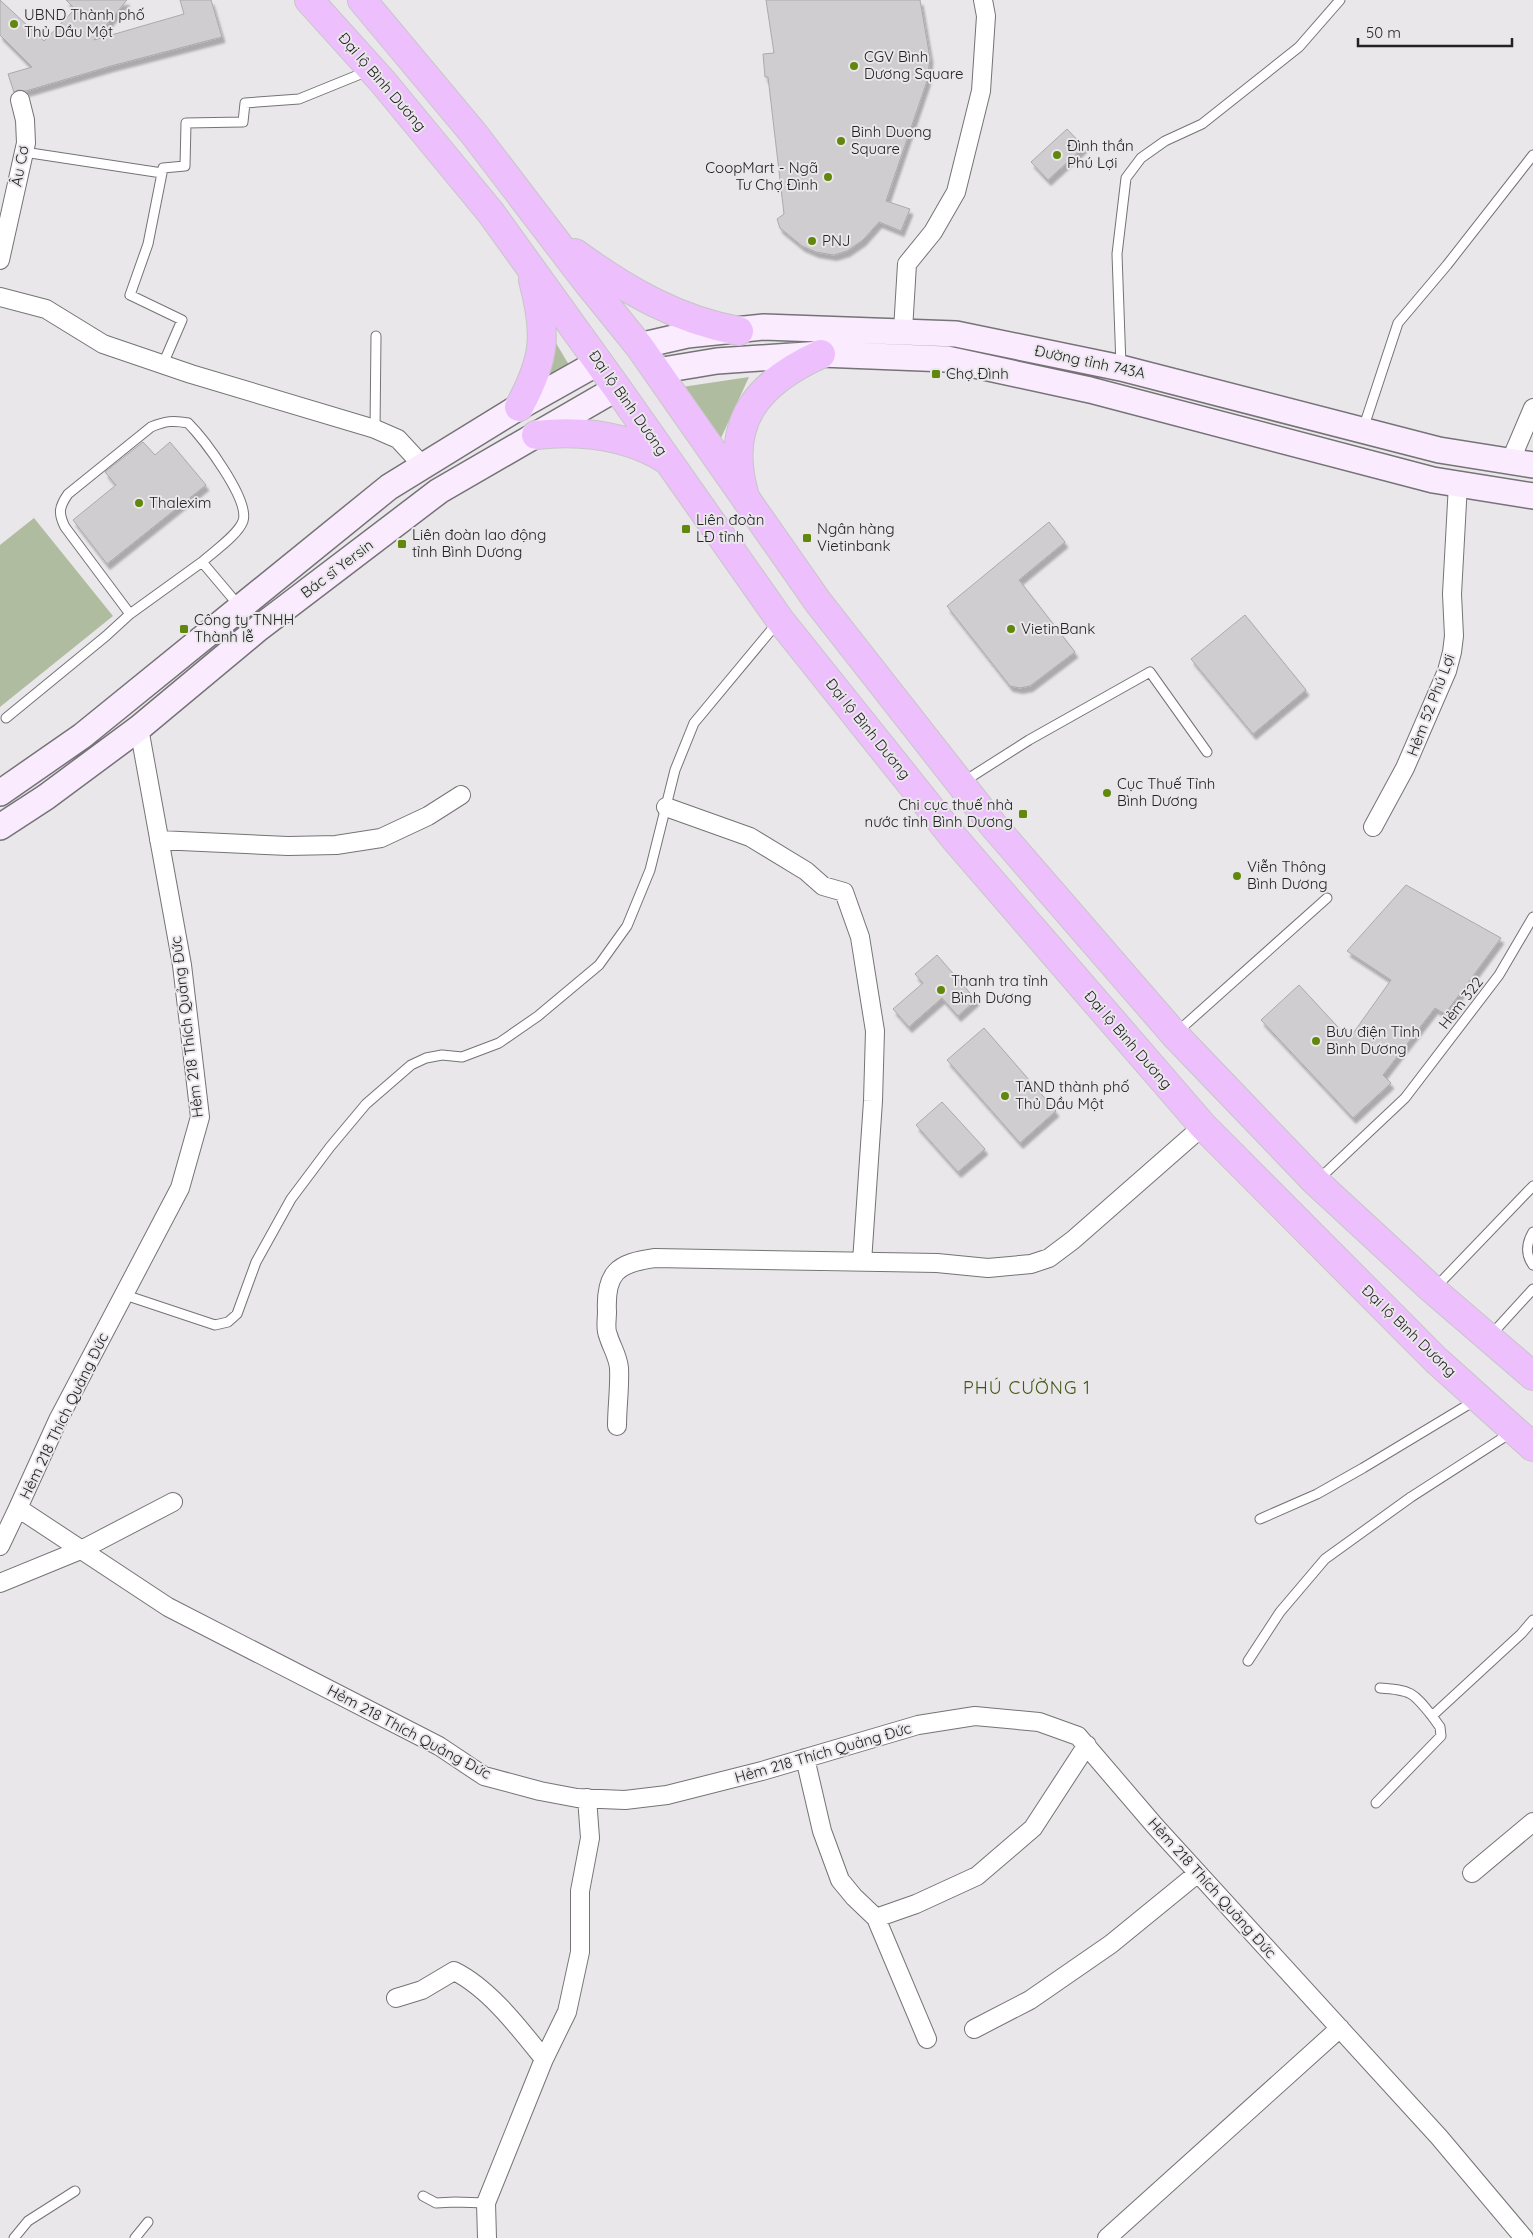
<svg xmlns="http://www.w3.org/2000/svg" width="1533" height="2238" font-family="Quicksand,sans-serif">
  <defs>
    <filter id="shadow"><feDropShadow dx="3" dy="5.5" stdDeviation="1" flood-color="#0004"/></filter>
  </defs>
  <rect width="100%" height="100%" fill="#eae7eb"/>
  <!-- grass -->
  <path fill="#b0bca0" d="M553,338L569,365L547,379Z
    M749,377L721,438L682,387Z
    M34,518L113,616L0,707V545Z"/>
  <!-- building -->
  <path fill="#d0cdd1" stroke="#aca9ad" filter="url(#shadow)" d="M0,0L44,41L75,9L66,0H127L94,40L184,14L180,0H211L222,37L111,66L26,91L18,90L14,92L8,74L32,67L0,35Z
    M766,0H920L930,58L927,81L886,201L910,209L901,231L879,222L863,240L847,251L834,255L816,252L802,246L780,228L777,219L784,214L768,77H765L763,54L774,53Z
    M1067,129L1084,147L1048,180L1031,162Z
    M143,442L155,455L170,442L206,485L107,564L73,520L116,485L105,472Z
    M1049,522L1065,542L1019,580L1075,652L1030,686L1020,688L1010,686L947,606Z
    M1245,615L1306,690L1253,734L1191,659Z
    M1406,885L1501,938L1445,1014L1435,1008L1383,1075L1391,1083L1353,1118L1261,1020L1299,985L1349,1039L1391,980L1347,951Z
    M937,955L976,1000L958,1016L942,998L909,1027L893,1009L923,983L915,974Z
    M984,1028L1056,1111L1020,1143L947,1060Z
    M942,1102L985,1149L958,1172L916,1125Z"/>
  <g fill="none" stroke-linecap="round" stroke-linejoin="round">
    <defs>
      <path id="lane" d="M24,152L162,173
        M163,364L182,320L130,295L148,244L163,168L185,166L186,123L243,122L245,103L299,99L368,71
        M1121,366L1117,254L1126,178L1141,158L1165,141L1202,124L1299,47L1340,0
        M375,429L376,336
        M1363,429L1398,323L1447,265L1533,155
        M130,614L202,562
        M6,718L106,636L130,614L65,527C58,513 59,507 68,494L151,427C165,421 174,420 188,423C204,439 250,500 243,521C238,535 213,552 202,562L240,607
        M963,782L1029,740L1150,672L1207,752
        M1176,1033L1327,898
        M1318,1180L1405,1098L1499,975L1533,917
        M1533,1232C1526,1244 1525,1254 1533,1265
        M1435,1288L1533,1186
        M125,1295L215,1325L228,1322L237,1314L256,1262L291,1199L330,1147L366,1104L411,1065L426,1058L442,1055L462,1057L499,1043L538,1016L599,965L627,926L650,870L675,770L694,723L778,622
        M1491,1335L1533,1289
        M1260,1519L1317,1494L1363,1468L1476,1400
        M1248,1661L1280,1612L1325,1559L1411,1497L1512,1432
        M1380,1688C1411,1690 1413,1692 1432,1716L1521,1634L1533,1620
        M1376,1803L1441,1736L1440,1727L1432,1716
        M423,2196L436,2203L455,2202L486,2203
        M14,2238L28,2221L75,2191
        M135,2238L148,2222"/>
      <path id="street" d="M0,260L26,143L25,120L20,100
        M0,297L46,309L103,344L191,374L375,429L398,439L423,466
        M903,330L907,264L933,232L956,192L981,91L986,16L983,0
        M1510,462L1533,408
        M139,728L182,965L200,1117L180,1188L58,1420L18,1508L168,1607L439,1746L484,1776L540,1791L577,1798L625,1800L667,1795L762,1771L918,1725L975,1716L1039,1722L1078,1736L1155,1826L1439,2137L1524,2238
        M666,807L750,837L806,871L823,886L844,892L860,937L875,1031L873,1101L862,1262
        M1373,827L1405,768L1447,671L1452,652L1454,636L1452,594L1458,484
        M159,840L288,846L336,845L381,838L428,816L461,795
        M617,1426C617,1407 620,1387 619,1368C618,1356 611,1346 608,1335C605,1329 607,1319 607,1312C605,1273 617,1263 655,1258L937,1263L988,1268L1031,1264L1049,1258L1073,1240L1203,1126
        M0,1546L18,1508
        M0,1583L83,1549L173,1502
        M805,1758L822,1831L840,1880L854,1897L876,1918L916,1904L977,1876L1033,1828L1087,1745
        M1472,1873L1533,1822
        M876,1918L927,2039
        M396,1998L422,1990L454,1971C489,1988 520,2029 544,2059
        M974,2029L1030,2000L1111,1944L1198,1873
        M487,2238L486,2203L544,2059L567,2012L580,1952V1891L590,1838L587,1798
        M1107,2238L1340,2028"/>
      <path id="secondary" d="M639,346L687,335L764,327L956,334L1121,368L1439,450L1533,465
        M657,371L717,361L821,354L947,359L1090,390L1433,480L1533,496
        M0,793L82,736L389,487L519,407L599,362
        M0,827L46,797L139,728L259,628L439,491L617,388"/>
      <path id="highway" d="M309,0L383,82L491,213L617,388L780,620L955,839L1203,1126L1436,1360L1533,1447
        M362,0L474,134L584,278L639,346L818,602L993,825L1174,1034L1316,1182L1433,1290L1533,1376
        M575,253C626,290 677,320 739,331
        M519,407C546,358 547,333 533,280
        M536,435C582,430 627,435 667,460
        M744,493C724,421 759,382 821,354"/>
    </defs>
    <!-- lane casing -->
    <use href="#lane" stroke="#757376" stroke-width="11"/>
    <!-- street casing -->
    <use href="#street" stroke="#757376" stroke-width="20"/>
    <!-- secondary casing -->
    <use href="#secondary" stroke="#757376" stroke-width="28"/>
    <!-- highway casing -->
    <use href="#highway" stroke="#c6c5c6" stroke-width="30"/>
    <!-- lane -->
    <use href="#lane" stroke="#fff" stroke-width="9"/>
    <!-- street -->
    <use href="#street" stroke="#fff" stroke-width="18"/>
    <!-- secondary -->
    <use href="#secondary" stroke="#faecfe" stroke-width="25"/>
    <!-- highway -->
    <use href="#highway" stroke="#edc0fd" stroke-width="28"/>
  </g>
  <!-- markers -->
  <g fill="#62870d" stroke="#eae7eb" stroke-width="2">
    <circle cx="14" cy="24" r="5"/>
    <circle cx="854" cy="66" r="5"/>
    <circle cx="841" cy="141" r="5"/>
    <circle cx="1057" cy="155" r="5"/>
    <circle cx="828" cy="177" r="5"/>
    <circle cx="812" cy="241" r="5"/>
    <rect x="931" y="369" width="10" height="10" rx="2.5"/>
    <circle cx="139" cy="503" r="5"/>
    <rect x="681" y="524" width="10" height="10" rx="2.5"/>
    <rect x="802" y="533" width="10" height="10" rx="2.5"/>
    <rect x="397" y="539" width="10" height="10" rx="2.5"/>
    <rect x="179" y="624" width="10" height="10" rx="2.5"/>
    <circle cx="1011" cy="629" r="5"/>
    <circle cx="1107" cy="793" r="5"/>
    <rect x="1018" y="809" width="10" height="10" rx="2.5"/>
    <circle cx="1237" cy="876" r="5"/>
    <circle cx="941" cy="990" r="5"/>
    <circle cx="1316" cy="1041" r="5"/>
    <circle cx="1005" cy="1096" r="5"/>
  </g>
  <g text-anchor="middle" stroke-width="4" stroke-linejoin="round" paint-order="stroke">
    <!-- poi labels -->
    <g font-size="15" fill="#222123" stroke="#eae7eb" text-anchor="start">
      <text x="24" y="20">UBND Thành phố<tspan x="24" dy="17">Thủ Dầu Một</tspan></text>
      <text x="864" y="62">CGV Bình<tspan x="864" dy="17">Dương Square</tspan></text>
      <text x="851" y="137">Binh Duong<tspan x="851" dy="17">Square</tspan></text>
      <text x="1067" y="151">Đình thần<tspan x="1067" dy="17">Phú Lợi</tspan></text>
      <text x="818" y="173" text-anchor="end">CoopMart - Ngã<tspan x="818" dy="17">Tư Chợ Đình</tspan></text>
      <text x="822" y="246">PNJ</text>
      <text x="946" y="379">Chợ Đình</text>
      <text x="149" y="508">Thalexim</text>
      <text x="696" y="525">Liên đoàn<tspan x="696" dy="17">LĐ tỉnh</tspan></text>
      <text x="817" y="534">Ngân hàng<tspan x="817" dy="17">Vietinbank</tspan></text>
      <text x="412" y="540">Liên đoàn lao động<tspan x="412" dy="17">tỉnh Bình Dương</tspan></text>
      <text x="194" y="625">Công ty TNHH<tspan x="194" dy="17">Thành lễ</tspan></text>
      <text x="1021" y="634">VietinBank</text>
      <text x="1117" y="789">Cục Thuế Tỉnh<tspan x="1117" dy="17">Bình Dương</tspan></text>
      <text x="1013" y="810" text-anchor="end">Chi cục thuế nhà<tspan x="1013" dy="17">nước tỉnh Bình Dương</tspan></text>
      <text x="1247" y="872">Viễn Thông<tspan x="1247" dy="17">Bình Dương</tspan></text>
      <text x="951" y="986">Thanh tra tỉnh<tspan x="951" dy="17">Bình Dương</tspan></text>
      <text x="1326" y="1037">Bưu điện Tỉnh<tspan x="1326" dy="17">Bình Dương</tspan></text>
      <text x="1015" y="1092">TAND thành phố<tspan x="1015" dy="17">Thủ Dầu Một</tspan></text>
    </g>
    <!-- street labels -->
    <g font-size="15" fill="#222123" stroke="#eae7eb">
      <text transform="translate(382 82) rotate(49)" y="5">Đại lộ Bình Dương</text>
      <text transform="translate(20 166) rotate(-79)" y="5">Âu Cơ</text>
      <text transform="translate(1090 362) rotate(12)" y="5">Đường tỉnh 743A</text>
      <text transform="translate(628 403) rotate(55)" y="5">Đại lộ Bình Dương</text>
      <text transform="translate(337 569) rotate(-37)" y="5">Bác sĩ Yersin</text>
      <text transform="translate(1431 705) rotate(-69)" y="5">Hẻm 52 Phú Lợi</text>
      <text transform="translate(868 729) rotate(51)" y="5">Đại lộ Bình Dương</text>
      <text transform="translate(1461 1003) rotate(-52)" y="5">Hẻm 322</text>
      <text transform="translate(187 1027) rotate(-97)" y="5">Hẻm 218 Thích Quảng Đức</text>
      <text transform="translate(1128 1040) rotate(49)" y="5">Đại lộ Bình Dương</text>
      <text transform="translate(1409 1331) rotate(44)" y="5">Đại lộ Bình Dương</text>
      <text transform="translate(64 1416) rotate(-64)" y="5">Hẻm 218 Thích Quảng Đức</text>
      <text transform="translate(409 1732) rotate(28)" y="5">Hẻm 218 Thích Quảng Đức</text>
      <text transform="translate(823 1753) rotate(-16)" y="5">Hẻm 218 Thích Quảng Đức</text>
      <text transform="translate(1212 1888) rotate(48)" y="5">Hẻm 218 Thích Quảng Đức</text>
    </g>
    <!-- quarter labels -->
    <g font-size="18" letter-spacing="1" fill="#3f580f" stroke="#eae7eb">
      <text x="1027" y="1394">PHÚ CƯỜNG 1</text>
    </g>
  </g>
  <!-- scale -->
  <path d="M1358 38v8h154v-8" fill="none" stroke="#222123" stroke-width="2.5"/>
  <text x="1366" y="38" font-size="15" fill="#222123" stroke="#eae7eb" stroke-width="4" paint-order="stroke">50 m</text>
</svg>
